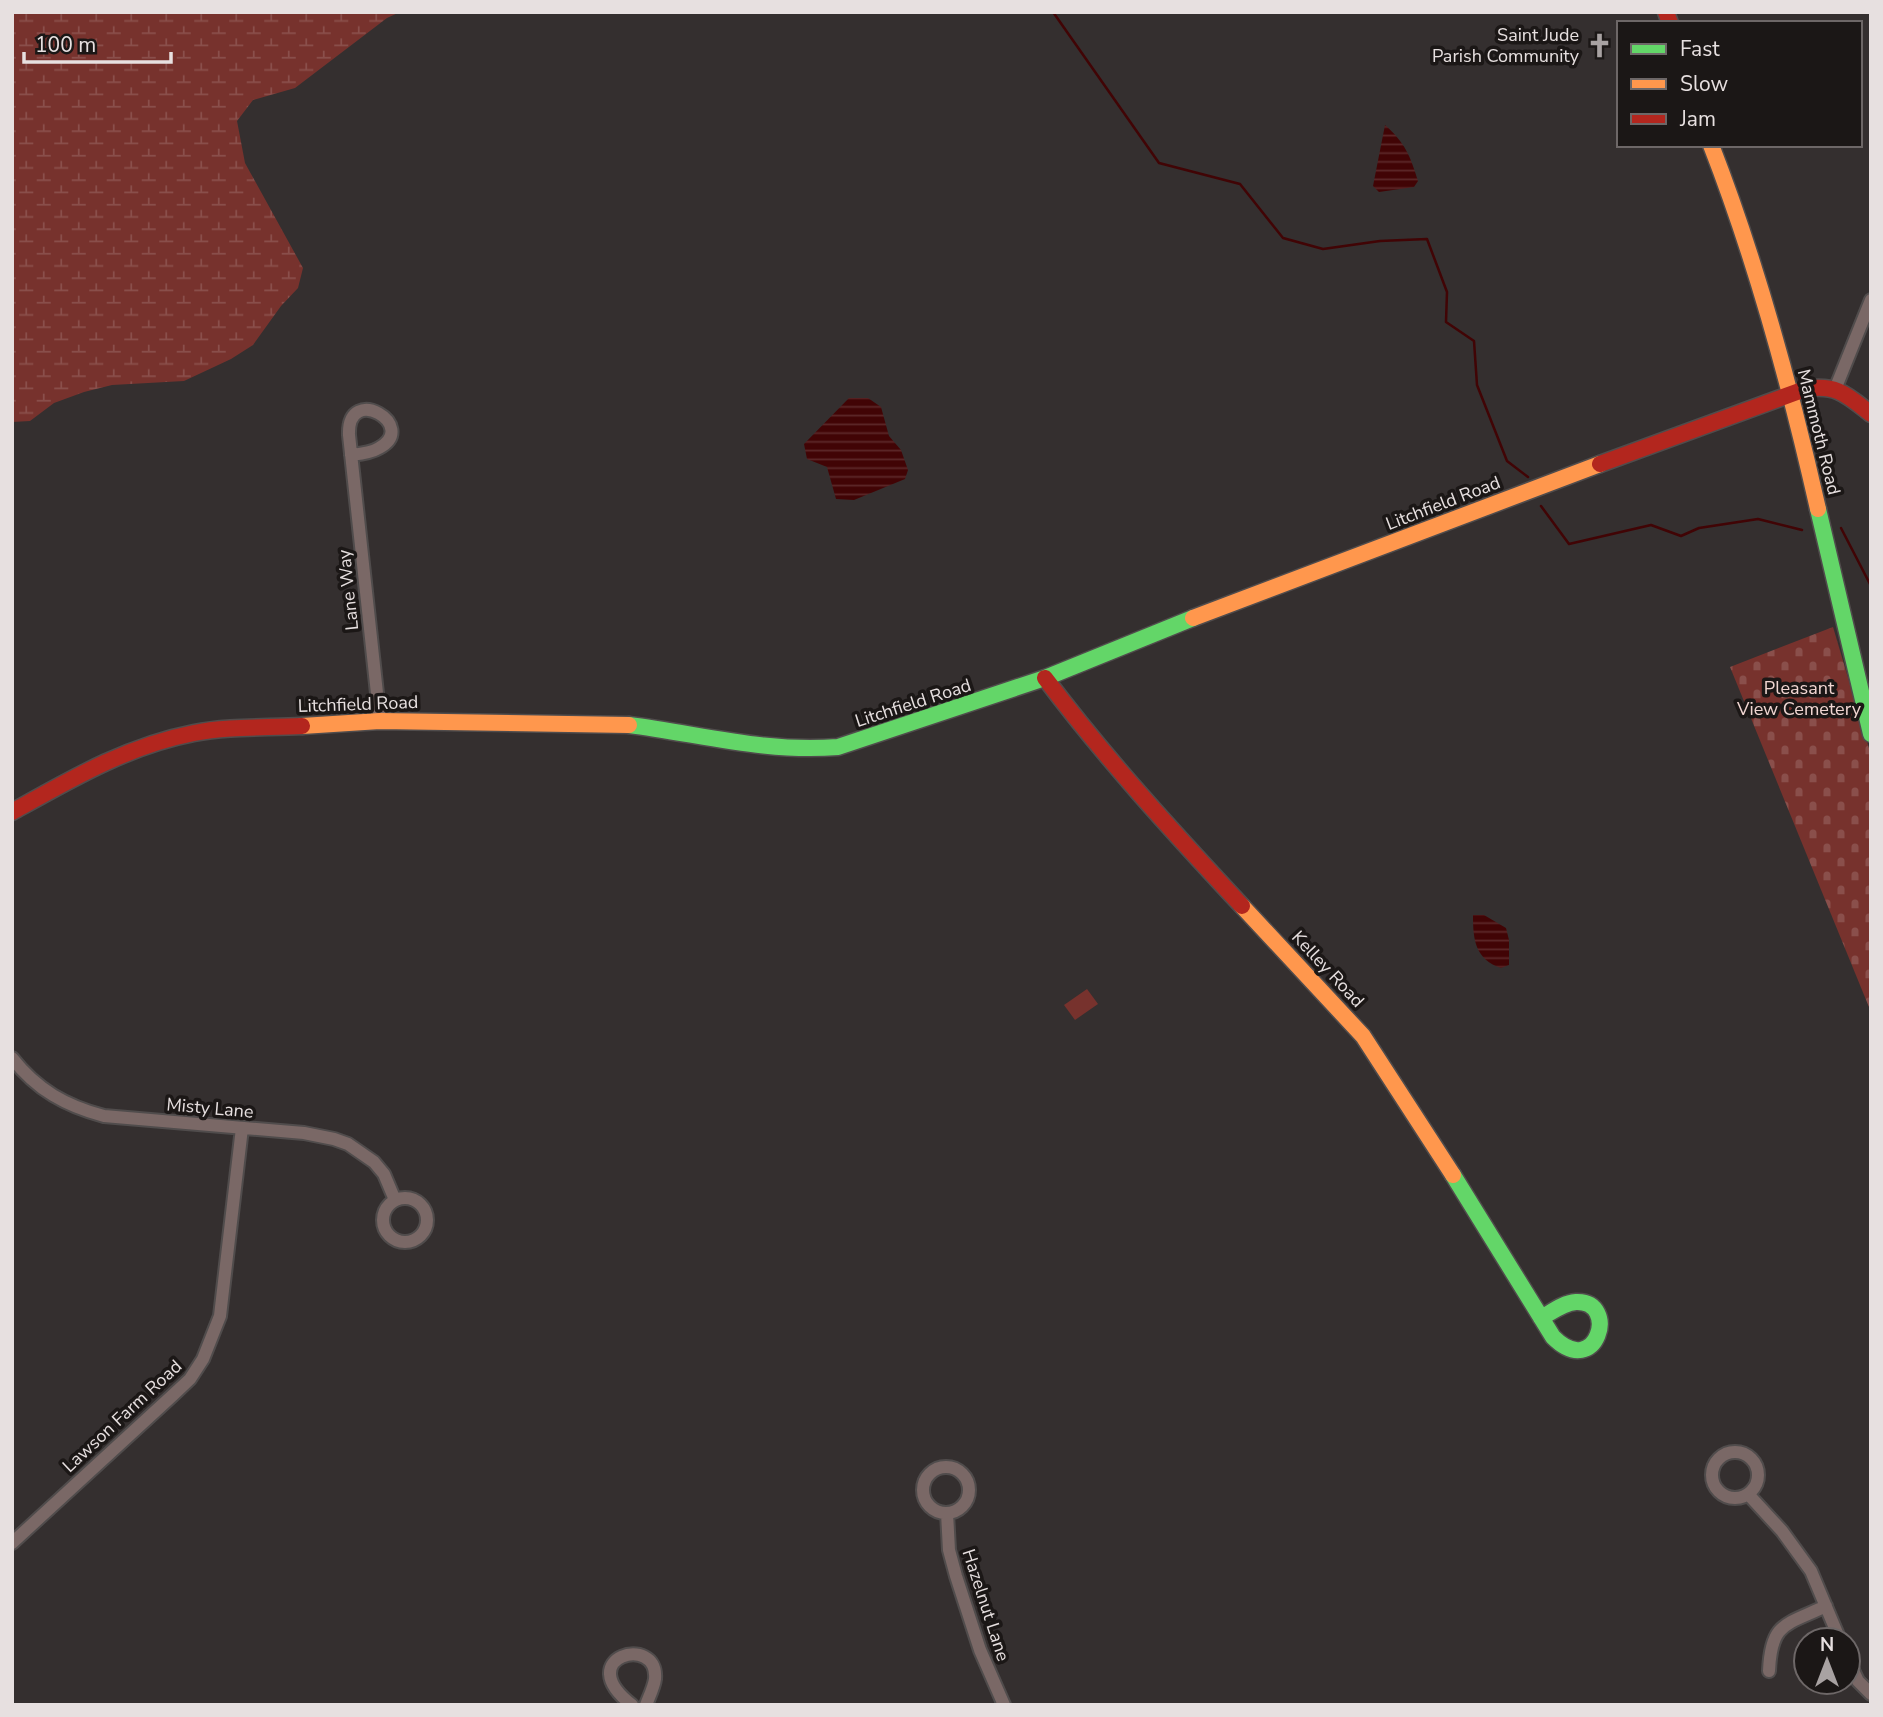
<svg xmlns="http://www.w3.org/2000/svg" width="1883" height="1717" font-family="'Nunito Sans',sans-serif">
  <defs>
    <pattern id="wetland-marsh" width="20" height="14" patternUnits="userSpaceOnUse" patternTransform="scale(1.75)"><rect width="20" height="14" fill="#77322d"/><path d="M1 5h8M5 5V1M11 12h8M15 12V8" fill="none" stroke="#8a4f4b"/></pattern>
    <pattern id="cemetery-stones" width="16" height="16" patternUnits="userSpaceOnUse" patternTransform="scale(1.75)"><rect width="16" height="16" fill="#77322d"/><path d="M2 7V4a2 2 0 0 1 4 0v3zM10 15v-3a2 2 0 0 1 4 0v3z" fill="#8a4f4b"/></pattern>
    <pattern id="water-rules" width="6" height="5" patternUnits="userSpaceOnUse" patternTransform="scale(1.75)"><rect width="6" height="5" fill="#410405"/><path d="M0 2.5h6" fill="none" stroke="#5c2829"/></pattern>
  </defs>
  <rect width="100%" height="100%" fill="#342f2f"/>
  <!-- grass -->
  <path fill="#77322d" d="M1087,989L1098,1004L1075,1020L1064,1005Z"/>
  <!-- wetland -->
  <path fill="url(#wetland-marsh)" d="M12,12H400L387,18L295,88L253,100L237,121L245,163L303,268L298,288L281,306L253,345L231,359L184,381L112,385L84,392L54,403L30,421L12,422Z"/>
  <!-- cemetery -->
  <path fill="url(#cemetery-stones)" d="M1833,627L1871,755V1012L1730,667Z"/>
  <!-- water -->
  <path fill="url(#water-rules)" d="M1385,125C1405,143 1410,155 1418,181L1414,187L1379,192L1373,186Z
    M849,398H868L881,407L889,436L901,450L908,470L905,479L854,500L836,499L827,467L807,459L804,444Z
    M1473,915H1484L1506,928L1509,940V965L1501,968C1475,959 1473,940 1473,915Z"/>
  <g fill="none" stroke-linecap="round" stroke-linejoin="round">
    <!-- stream -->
    <path stroke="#410405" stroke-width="2.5" d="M1053,12L1159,163L1240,184L1283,238L1323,249L1380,241L1427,239L1447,292L1446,322L1474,341L1477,385L1507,461L1528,477
      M1541,506L1569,544L1651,525L1681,536L1699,528L1758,519L1802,530
      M1841,528L1871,586"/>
    <defs>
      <path id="street" d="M1836,387L1871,300
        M351,455C360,454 371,453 379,448C420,426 347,382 349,435L380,721
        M12,1058C37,1090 66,1106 104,1116L304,1133L334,1139L348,1144L374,1162L384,1174L395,1200
        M383 1220a22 22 0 1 1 44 0a22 22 0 1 1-44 0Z
        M1712 1475a23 23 0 1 1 46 0a23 23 0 1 1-46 0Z
        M923 1490a23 23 0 1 1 46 0a23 23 0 1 1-46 0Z
        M1748,1494L1782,1531L1811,1571L1840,1640
        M947,1513L949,1550L956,1576L980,1650L1004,1705
        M12,1543L173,1395L190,1379L203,1359L220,1316L242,1128
        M1848,1660L1858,1681L1871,1694
        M1769,1671C1771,1622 1786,1625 1826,1606
        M632,1705C570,1657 659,1633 655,1679C654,1687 649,1697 646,1705"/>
      <path id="fast" d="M1818,509L1871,734
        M629,725C700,734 766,753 838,747L1045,678L1193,618
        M1453,1175L1553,1337C1597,1381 1620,1300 1576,1302C1563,1303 1552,1312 1541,1318"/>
      <path id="slow" d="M1711,145C1757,263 1790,385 1818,509
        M1193,618L1600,464
        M302,726L380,721L629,725
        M1242,906L1363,1036L1453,1175"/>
      <path id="jam" d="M1666,12L1670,23
        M1600,464L1805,389C1837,384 1847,395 1871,414
        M1045,678C1106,759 1173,832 1242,906
        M12,812C71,779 127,746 194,733C227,726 268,728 302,726"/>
    </defs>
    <!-- street casing -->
    <use href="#street" stroke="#504c4c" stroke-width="16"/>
    <!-- fast casing -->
    <use href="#fast" stroke="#504c4c" stroke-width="19"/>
    <!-- slow casing -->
    <use href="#slow" stroke="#504c4c" stroke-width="19"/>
    <!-- jam casing -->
    <use href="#jam" stroke="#504c4c" stroke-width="19"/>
    <!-- street -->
    <use href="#street" stroke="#7a6866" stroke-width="12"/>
    <!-- fast -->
    <use href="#fast" stroke="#63d668" stroke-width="16"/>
    <!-- slow -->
    <use href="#slow" stroke="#ff974d" stroke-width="16"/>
    <!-- jam -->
    <use href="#jam" stroke="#b3261e" stroke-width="16"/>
  </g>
  <!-- icons -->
  <defs>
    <symbol id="church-bare" viewBox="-9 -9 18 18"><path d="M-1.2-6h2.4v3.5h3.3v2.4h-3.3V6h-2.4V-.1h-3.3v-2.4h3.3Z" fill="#a8a2a2" stroke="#1b1716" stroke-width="2.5" paint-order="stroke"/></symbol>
  </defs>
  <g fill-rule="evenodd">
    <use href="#church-bare" x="1582" y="28" width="35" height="35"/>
  </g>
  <g text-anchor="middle" stroke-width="7" stroke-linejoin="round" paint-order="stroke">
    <!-- poi labels -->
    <g font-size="18" fill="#e7e0e0" stroke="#1b1716" text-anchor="end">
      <text x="1579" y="41">Saint Jude<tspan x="1579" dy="21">Parish Community</tspan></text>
    </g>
    <!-- street labels -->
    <g font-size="18" fill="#e7e0e0" stroke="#1b1716">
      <text transform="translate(1819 432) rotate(76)" y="6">Mammoth Road</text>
      <text transform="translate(1443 503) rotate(-21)" y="6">Litchfield Road</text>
      <text transform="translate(348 590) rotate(-96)" y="6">Lane Way</text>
      <text transform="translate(913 703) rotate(-18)" y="6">Litchfield Road</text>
      <text transform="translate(358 704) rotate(-2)" y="6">Litchfield Road</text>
      <text transform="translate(1328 969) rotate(47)" y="6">Kelley Road</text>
      <text transform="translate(210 1108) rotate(5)" y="6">Misty Lane</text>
      <text transform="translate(122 1416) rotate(-43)" y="6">Lawson Farm Road</text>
      <text transform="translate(986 1605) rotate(72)" y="6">Hazelnut Lane</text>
    </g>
    <!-- park labels -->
    <g font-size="18" fill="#f1d6d2" stroke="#1b1716">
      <text x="1799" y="694">Pleasant<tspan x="1799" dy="21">View Cemetery</tspan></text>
    </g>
  </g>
  <!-- border -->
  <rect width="1883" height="1717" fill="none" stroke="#e7e0e0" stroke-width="28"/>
  <!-- legend -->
  <rect x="1617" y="21" width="245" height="126" fill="#1b1716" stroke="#6d6767" stroke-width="2"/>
  <rect x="1631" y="44" width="35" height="10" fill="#63d668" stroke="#6d6767" stroke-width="2"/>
  <text x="1680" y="56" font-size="21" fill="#e7e0e0">Fast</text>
  <rect x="1631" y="79" width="35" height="10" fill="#ff974d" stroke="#6d6767" stroke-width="2"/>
  <text x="1680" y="91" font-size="21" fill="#e7e0e0">Slow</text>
  <rect x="1631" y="114" width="35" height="10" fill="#b3261e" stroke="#6d6767" stroke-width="2"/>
  <text x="1680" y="126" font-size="21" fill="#e7e0e0">Jam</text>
  <!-- north arrow -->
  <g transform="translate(1827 1661)"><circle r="33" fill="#1b1716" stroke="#6d6767" stroke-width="2"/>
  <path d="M0-5L12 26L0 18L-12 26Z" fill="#a8a2a2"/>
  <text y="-10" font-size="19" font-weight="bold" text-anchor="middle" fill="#e7e0e0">N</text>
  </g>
  <!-- scale -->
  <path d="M24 52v10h147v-10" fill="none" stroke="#e7e0e0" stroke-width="3.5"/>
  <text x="35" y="52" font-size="21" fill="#e7e0e0" stroke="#1b1716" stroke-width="5" paint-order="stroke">100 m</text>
</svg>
